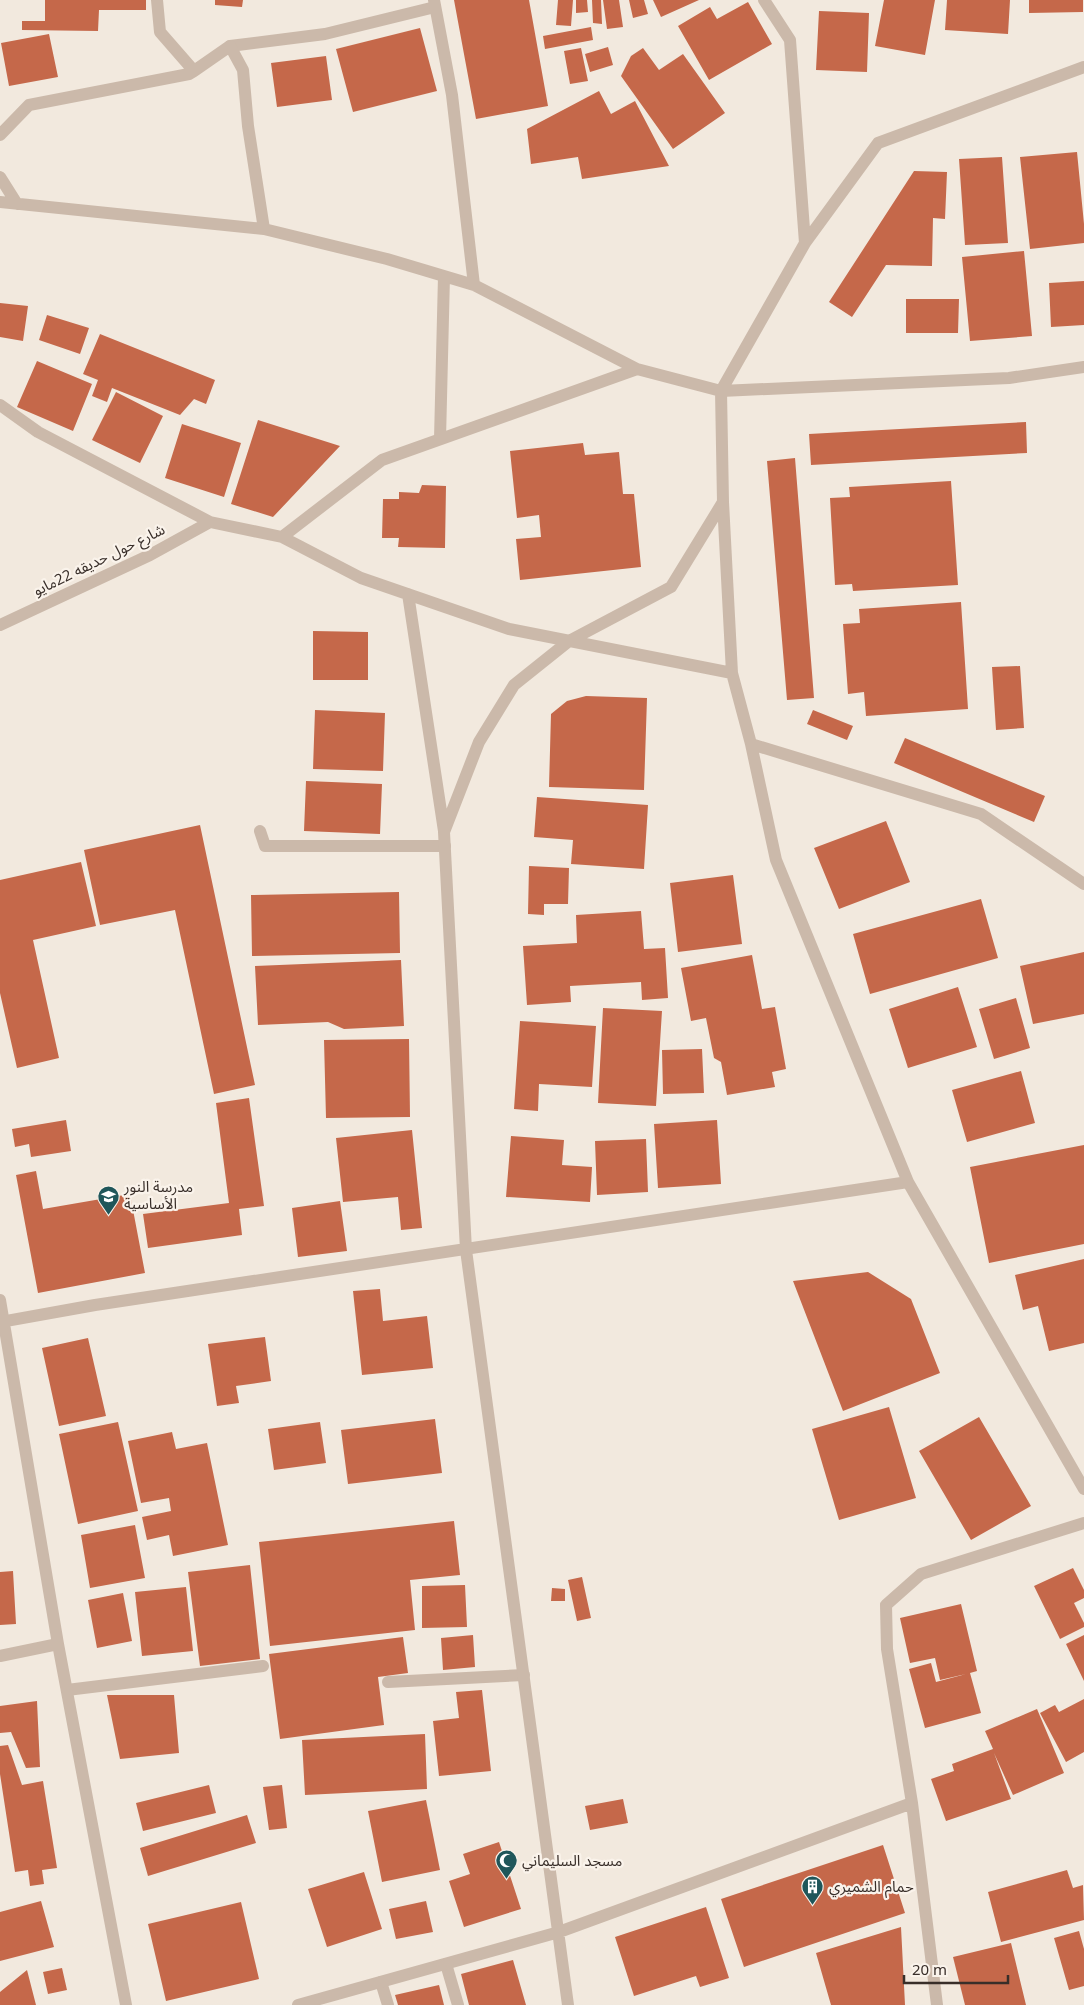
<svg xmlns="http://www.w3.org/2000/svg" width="1084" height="2005" font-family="'Noto Sans','Noto Sans Arabic',sans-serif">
  <rect width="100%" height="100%" fill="#f2e9de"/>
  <!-- building -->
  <path fill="#c5684a" d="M45,0H146V10H99L98,31L22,30V21H45Z
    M215,0H243L242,7L215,5Z
    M454,0H529L548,106L476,119Z
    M558,0H573L571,26L556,25Z
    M576,0H587L588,12L576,13Z
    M592,0H601L602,24L593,23Z
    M603,0H619L623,27L607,29Z
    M629,0H644L648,14L633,18Z
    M653,0H699L661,17Z
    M884,0H935L925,55L875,46Z
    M947,0H1010L1008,34L945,30Z
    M1029,0H1083V12L1029,13Z
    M748,2L772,44L709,80L678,26L710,7L717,19Z
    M819,11L869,13L867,72L816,70Z
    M591,27L593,40L545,49L543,36Z
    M420,28L437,91L353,112L336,49Z
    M49,34L58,77L9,86L1,43Z
    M608,47L613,65L590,72L585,54Z
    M581,48L588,81L570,84L564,51Z
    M643,48L659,70L683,54L725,113L673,149L621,76L631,56Z
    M326,56L332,100L277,107L271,63Z
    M599,91L611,114L635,101L669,166L582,179L578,157L531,164L527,129Z
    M1077,152L1084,224V243L1030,249L1020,157Z
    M1002,157L1008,243L965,245L959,159Z
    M914,171L947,172L945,219L933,218L932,266L886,265L852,317L829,302Z
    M1024,251L1032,336L970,341L962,257Z
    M1084,281V325L1051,327L1049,283Z
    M906,299H959L958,333H906Z
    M0,303L28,306L23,341L0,337Z
    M47,315L89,328L80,354L39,340Z
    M100,334L215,380L206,404L194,399L180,415L112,388L107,402L92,396L98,380L83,374Z
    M37,361L92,384L73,431L17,407Z
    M116,392L163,416L140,463L92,440Z
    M258,420L340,446L273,517L231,504Z
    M1026,422L1027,453L811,465L809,434Z
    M182,424L241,443L224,497L165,478Z
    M583,443L585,455L619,452L623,494H634L641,567L520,580L516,539L541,537L539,515L517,518L510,451Z
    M795,458L814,698L787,700L767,461Z
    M951,481L958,585L853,591L852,584L835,585L830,498L850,497L849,487Z
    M422,485L446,486L445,548L398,547L399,538H382L383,499H399V492L419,493Z
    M961,602L968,709L866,716L864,692L848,694L843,624L860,623L859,609Z
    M313,631L368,632V680H313Z
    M1020,666L1024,728L996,730L992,667Z
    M586,696L647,698L644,790L549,787L551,714L567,701Z
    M315,710L385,713L383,771L313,769Z
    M813,710L853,726L847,740L807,724Z
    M905,738L1045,796L1034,822L894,763Z
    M306,781L382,784L380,834L304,831Z
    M537,797L648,805L644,869L571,864L573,840L534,837Z
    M886,821L910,882L839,909L814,848Z
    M200,825L255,1085L214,1094L175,910L100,925L84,850Z
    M81,862L96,926L33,940L59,1058L17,1068L0,993V880Z
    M529,866L569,868L568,904H544V915L528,914Z
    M733,875L742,944L678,952L670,883Z
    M399,892L400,953L252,956L251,895Z
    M981,899L998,958L870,994L853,934Z
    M641,911L644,949L665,948L668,998L642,1000L641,982L570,986L571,1002L527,1005L523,946L577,943L576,915Z
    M1084,952V1014L1033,1024L1020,966Z
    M752,955L762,1009L775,1007L786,1069L772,1072L775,1087L727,1095L721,1062L714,1058L706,1018L691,1021L681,968Z
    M401,960L404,1026L344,1029L328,1022L258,1025L255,966Z
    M958,987L977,1047L908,1068L889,1009Z
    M1016,998L1030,1048L994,1059L979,1009Z
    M603,1008L662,1011L656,1106L598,1103Z
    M520,1021L596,1026L592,1087L539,1084L538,1111L514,1109Z
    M409,1039L410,1117L326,1118L324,1040Z
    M702,1049L704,1093L663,1094L662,1050Z
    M1021,1071L1035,1123L967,1142L952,1090Z
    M249,1098L264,1206L239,1209L242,1235L148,1248L143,1214L229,1203L216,1103Z
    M66,1120L71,1151L31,1157L29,1144L15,1147L12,1129Z
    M717,1120L721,1184L658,1188L654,1124Z
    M412,1130L422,1228L401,1230L398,1197L343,1202L336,1138Z
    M511,1136L564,1140L562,1165L592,1167L590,1202L506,1197Z
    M646,1139L648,1192L597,1195L595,1141Z
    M1084,1145V1244L989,1263L970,1167Z
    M36,1171L43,1209L130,1194L145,1273L38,1293L16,1175Z
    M340,1201L347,1251L298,1257L292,1208Z
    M1084,1259V1343L1049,1351L1038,1306L1023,1310L1015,1275Z
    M868,1272L911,1299L940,1373L843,1411L793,1281Z
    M380,1289L383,1321L427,1316L433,1368L362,1375L353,1291Z
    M265,1337L271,1381L236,1386L239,1403L217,1406L208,1344Z
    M88,1338L106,1416L59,1426L42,1348Z
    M889,1407L916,1498L839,1520L812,1429Z
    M979,1417L1031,1506L971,1540L919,1451Z
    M435,1419L442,1473L348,1484L341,1430Z
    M118,1422L138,1511L78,1524L59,1434Z
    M320,1422L326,1463L274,1470L268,1429Z
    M172,1432L176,1449L207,1443L228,1545L173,1556L169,1535L147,1540L142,1517L171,1511L169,1498L141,1503L128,1441Z
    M454,1521L460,1575L410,1580L415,1630L270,1646L259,1542Z
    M135,1525L145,1578L90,1588L81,1535Z
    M250,1565L260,1659L200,1666L188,1572Z
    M1073,1568L1084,1590V1598L1074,1603L1084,1623V1627L1060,1639L1034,1586Z
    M13,1571L16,1624L0,1625V1572Z
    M582,1577L591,1618L577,1621L568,1580Z
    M465,1585L467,1627L422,1628V1586Z
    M186,1587L193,1651L142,1656L135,1592Z
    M552,1588L565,1589V1601H551Z
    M123,1593L132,1641L97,1648L88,1600Z
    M961,1604L977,1671L970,1673L981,1713L925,1728L909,1669L931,1663L936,1682L966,1674L940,1680L935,1658L910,1663L900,1618Z
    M473,1635L475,1667L443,1670L441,1638Z
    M1084,1635V1681L1066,1644Z
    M403,1637L408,1673L378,1677L384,1725L280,1739L269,1654Z
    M482,1690L491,1771L439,1776L433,1721L459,1718L456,1692Z
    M107,1695H174L179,1753L120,1759Z
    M1084,1699V1752L1066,1762L1040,1713L1055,1705L1059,1712Z
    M37,1701L40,1767L26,1768L11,1732L0,1733V1706Z
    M1037,1709L1064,1773L1013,1795L994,1753L1011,1799L946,1821L931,1779L954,1771L952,1764L993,1749L985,1731Z
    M425,1734L427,1789L305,1795L302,1740Z
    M8,1745L22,1785L43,1781L57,1868L42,1870L44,1884L30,1886L28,1870L15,1872L0,1774V1746Z
    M209,1785L216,1813L143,1831L136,1803Z
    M282,1785L287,1828L269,1830L263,1787Z
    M623,1799L628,1823L590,1830L585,1806Z
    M426,1800L440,1870L382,1882L368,1811Z
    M247,1815L256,1843L148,1876L140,1848Z
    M499,1842L521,1909L464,1927L449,1881L470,1874L463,1854Z
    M883,1845L905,1913L744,1967L721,1899Z
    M1067,1870L1073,1888L1083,1885L1084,1920L1001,1942L988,1892Z
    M364,1872L382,1929L327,1947L308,1889Z
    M41,1901L54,1947L0,1961V1912Z
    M426,1901L433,1932L396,1939L389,1909Z
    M241,1902L259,1979L166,2001L148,1924Z
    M706,1907L729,1978L700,1987L696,1976L634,1996L615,1937Z
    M901,1927L905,2005H831L816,1953Z
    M1079,1931L1084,1949V1986L1069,1990L1054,1938Z
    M1011,1943L1026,2005H965L953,1957Z
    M513,1960L526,2005H469L461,1974Z
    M62,1968L67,1990L48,1994L43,1972Z
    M27,1970L36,2005H0V1992Z
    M439,1985L444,2005H398L395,1995Z"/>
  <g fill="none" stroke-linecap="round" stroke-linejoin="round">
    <!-- lane -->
    <path stroke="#cbb9aa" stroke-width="12" d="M230,46L325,34L435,7
      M260,831L265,846H445
      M388,1682L524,1675
      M67,1690L263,1666
      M446,1964L458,2005
      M381,1982L388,2005"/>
    <!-- street -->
    <path stroke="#cbb9aa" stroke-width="12" d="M157,0L160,32L194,71L230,46L243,70L248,126L264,229
      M434,0L452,95L474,285
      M764,0L790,40L805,243
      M0,135L29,105L189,74L194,71
      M0,177L17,204
      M0,202L264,229L387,259L474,285L637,369L721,391L1009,378L1084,367
      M0,405L38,432L210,522L282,537L361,578L509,629L732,673L751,744L981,814L1084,884
      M440,439L444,276
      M282,537L382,460L637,369
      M408,594L444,831
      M0,625L150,555L210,522
      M732,673L723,502L721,391L805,243L878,143L1084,67
      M751,744L776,860L908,1182L1084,1489
      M0,1300L58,1644L126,2005
      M0,1322L95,1305L908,1182
      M0,1656L58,1644
      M298,2005L559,1932L912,1803
      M568,2005L466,1250L444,832L479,742L514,685L569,641L671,587L723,502
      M937,2005L912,1803L887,1649L886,1605L921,1574L1084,1523"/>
  </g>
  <!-- icons -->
  <defs>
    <symbol id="school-pin" viewBox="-11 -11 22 30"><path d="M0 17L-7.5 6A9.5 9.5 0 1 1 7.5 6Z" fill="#1f565a" stroke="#faf3eb"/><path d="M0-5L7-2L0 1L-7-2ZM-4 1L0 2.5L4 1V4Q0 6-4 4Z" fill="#fff"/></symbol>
    <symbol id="mosque-pin" viewBox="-11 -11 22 30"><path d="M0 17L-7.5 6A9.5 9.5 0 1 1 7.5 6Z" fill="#1f565a" stroke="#faf3eb"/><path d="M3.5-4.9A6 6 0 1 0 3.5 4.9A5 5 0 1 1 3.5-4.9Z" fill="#fff"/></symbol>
    <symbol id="building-pin" viewBox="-11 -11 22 30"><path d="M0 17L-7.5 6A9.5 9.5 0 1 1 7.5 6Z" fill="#1f565a" stroke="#faf3eb"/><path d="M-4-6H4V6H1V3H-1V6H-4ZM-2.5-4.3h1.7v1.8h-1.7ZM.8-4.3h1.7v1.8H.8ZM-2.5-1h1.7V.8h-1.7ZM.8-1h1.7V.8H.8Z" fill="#fff"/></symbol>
  </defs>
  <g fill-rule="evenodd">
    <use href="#school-pin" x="96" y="1184" width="25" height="34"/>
    <use href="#mosque-pin" x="494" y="1848" width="25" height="34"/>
    <use href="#building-pin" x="800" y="1874" width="25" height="34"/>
  </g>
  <g text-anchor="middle" stroke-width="4.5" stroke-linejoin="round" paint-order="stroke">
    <!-- street labels -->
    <g font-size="15" fill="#382e29" stroke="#faf3eb">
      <text transform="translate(99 560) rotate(-26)" y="5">شارع حول حديقه 22مايو</text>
    </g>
    <!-- poi labels -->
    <g font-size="15" fill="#382e29" stroke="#faf3eb" text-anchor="start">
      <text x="124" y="1192">مدرسة النور<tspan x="124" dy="17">الأساسية</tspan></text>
      <text x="522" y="1866">مسجد السليماني</text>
      <text x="829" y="1892">حمام الشميري</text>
    </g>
  </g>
  <!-- scale -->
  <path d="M904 1975v8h104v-8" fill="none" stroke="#382e29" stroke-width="2.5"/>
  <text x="912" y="1975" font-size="15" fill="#382e29" stroke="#faf3eb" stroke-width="4" paint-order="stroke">20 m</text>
</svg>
